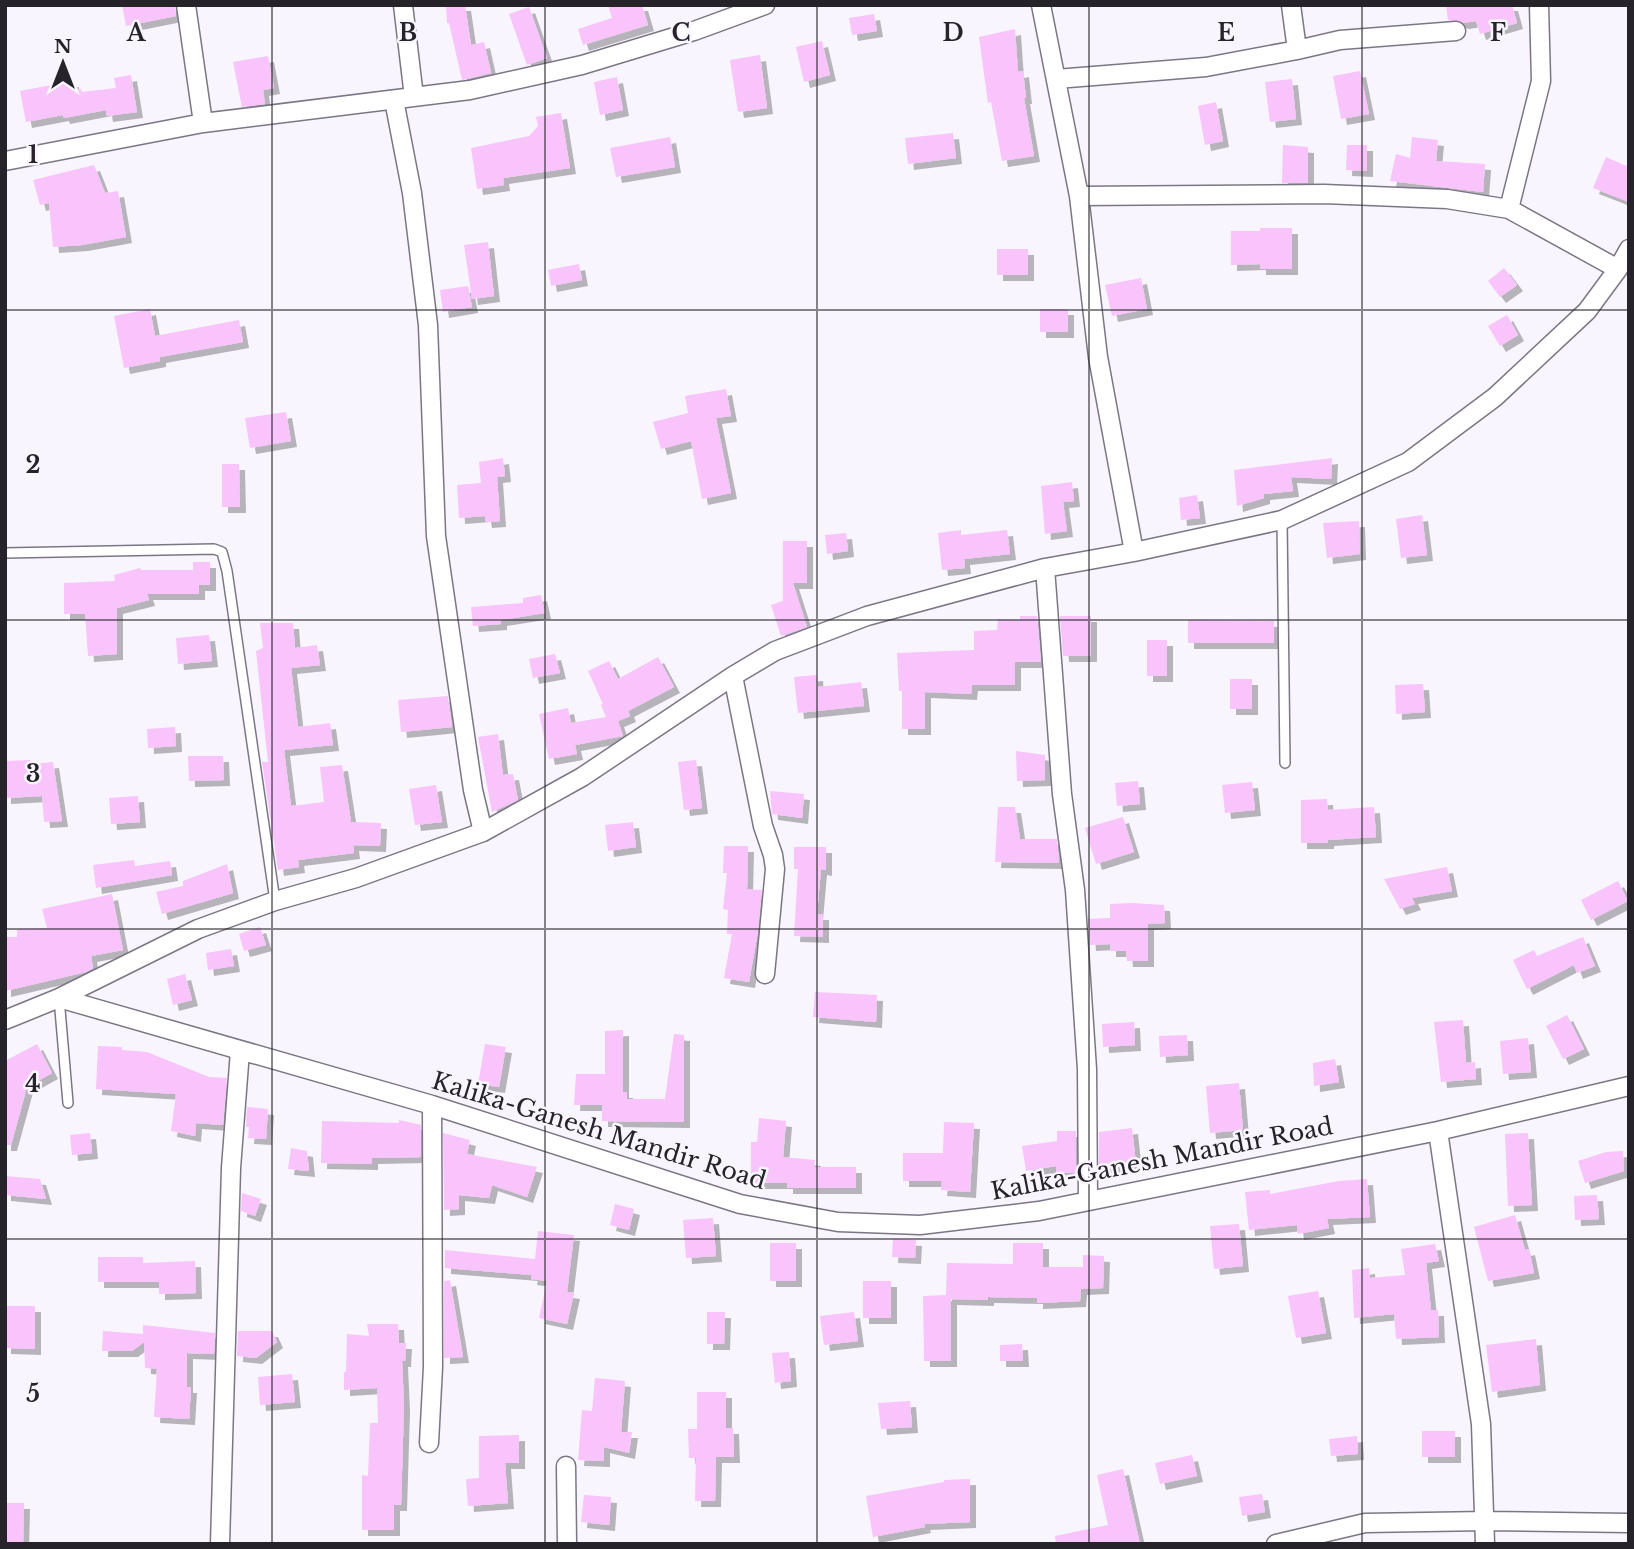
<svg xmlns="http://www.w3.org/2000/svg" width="1634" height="1549" font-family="'Libre Baskerville',serif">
  <defs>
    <filter id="shadow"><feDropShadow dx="6" dy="6" stdDeviation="0" flood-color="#0004"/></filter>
  </defs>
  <rect width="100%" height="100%" fill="#f8f5fe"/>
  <!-- building -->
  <path fill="#f9c3fb" filter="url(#shadow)" d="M122,5H175L176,16L126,26Z
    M446,5H465L471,45L484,42L491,73L462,80L449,23H447Z
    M608,5H642L648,25L583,45L578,29L612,18Z
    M1446,5H1512L1517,23L1480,34L1476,21L1463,23L1448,20Z
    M529,7L547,58L527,65L509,14Z
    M874,14L877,31L852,35L849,18Z
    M1015,29L1018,72L1023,71L1026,98H1024L1034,156L1002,161L991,102L988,103L979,37Z
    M822,41L830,75L804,82L796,47Z
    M760,55L767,108L738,112L730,60Z
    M268,56L274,88L263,90L265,104L242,107L233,62Z
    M1360,71L1369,114L1341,119L1333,76Z
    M131,75L137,112L107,116L106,110L64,118L63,115L26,122L20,91L73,81L74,91L81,89L82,92L116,88L114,78Z
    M617,77L623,110L600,115L594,82Z
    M1292,79L1296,119L1270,122L1265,82Z
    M1216,102L1223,141L1205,145L1198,106Z
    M561,113L570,168L503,178L504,185L477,189L471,148L529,136L538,126L536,117Z
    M953,133L956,158L908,164L905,138Z
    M670,137L675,167L616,177L610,148Z
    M1412,137L1438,140L1436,161L1485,164L1483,192L1390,181L1396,154L1410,158Z
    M1283,145L1308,147V183H1282Z
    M1347,145H1367V171L1346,170Z
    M1606,157L1629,167V202L1593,188Z
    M94,165L105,193L118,191L126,237L82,245L53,247L49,203L40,205L33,180Z
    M1260,228H1292V269H1260V264L1231,265V231H1260Z
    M488,242L494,296L472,299L464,245Z
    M997,249H1028V275H997Z
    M579,264L582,280L551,286L548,270Z
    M1504,268L1517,285L1500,297L1488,281Z
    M1141,278L1147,309L1112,316L1105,285Z
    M468,286L472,307L443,312L440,290Z
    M150,309L155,336L239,320L243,342L160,357V361L124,368L114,316Z
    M1040,309H1068V332H1040Z
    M1507,315L1518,335L1500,346L1488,326Z
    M726,389L731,416L716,418L731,493L702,499L691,441L661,449L653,422L688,413L685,396Z
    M286,412L291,441L250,448L245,418Z
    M503,458L505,476L497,477L500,521L486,522L485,516L459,518L457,485L481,483L479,462Z
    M1332,458L1331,479L1291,477L1293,491L1264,494V498L1237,506L1234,470Z
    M222,464H239L240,507H222Z
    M1072,482L1074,501L1063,502L1067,531L1045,534L1041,486Z
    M1197,495L1200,518L1181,520L1179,498Z
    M1422,515L1427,555L1401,558L1396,519Z
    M1359,521L1360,554L1327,558L1323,523Z
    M961,530V535L1007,530L1010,554L964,559L965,568L942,570L938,533Z
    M846,533L848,551L827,554L825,535Z
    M783,541H807V583H793L807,627L781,636L771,605L783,601Z
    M193,562H210V585H199V594H147L149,600L117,608V654L88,656L85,614H64V583L115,581L114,575L140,568L141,570H193Z
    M541,595L545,613L501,620V624L473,626L471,607L523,603V598Z
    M1020,616H1037L1041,662H1015V685H972L971,694L925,692V729H902V691H899L897,653L974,650V631L997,630L998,619L1020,620Z
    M1060,616H1091V656H1063Z
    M1188,620L1274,621V643H1188Z
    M260,623H293L295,648L317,645L320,665L291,668L298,727L330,723L333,745L284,750L291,806L324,802L320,767L342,765L351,822L381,823L380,846L353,845L354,853L298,860L299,867L278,870L262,762H268L256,651L263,648Z
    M209,635L212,661L178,664L176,638Z
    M1147,640H1167V676H1147Z
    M555,654L560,673L533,678L529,659Z
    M658,657L674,687L628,711L630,716L618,721L623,736L575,745L577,754L549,759L539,714L568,708L571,723L606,717L601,705L603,704L588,671L609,661L618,679Z
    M817,675L818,687L861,682L864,706L798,713L794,677Z
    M1230,679H1252V709H1230Z
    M1423,684L1425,712L1396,714L1395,685Z
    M448,696L452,727L401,732L398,700Z
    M175,727L176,746L148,748L147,729Z
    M498,734L503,775L513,774L518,800L492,812L478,737Z
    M1016,751L1045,755V780L1017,781Z
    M188,756H223L224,780L189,781Z
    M31,760V764L53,762L62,821L44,822L42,796L5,798V761Z
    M696,760L702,808L684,810L678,762Z
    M1138,781L1140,804L1117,806L1115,783Z
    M1252,782L1255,810L1225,813L1222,785Z
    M436,785L442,822L415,825L409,789Z
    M770,791L804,794L802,818L772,814Z
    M138,796L140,822L111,824L109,798Z
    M1327,799L1328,810L1374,807L1376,837L1328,840V843H1301V800Z
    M998,807H1015L1020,839H1057L1059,863L995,862Z
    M1123,817L1134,852L1096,864L1085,828Z
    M633,822L636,847L608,851L605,825Z
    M724,846H748L747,889L762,890L758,931L749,982L724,978L732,934H727L728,910L723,909L727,873H723Z
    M794,847H826V870L821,869L817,914H823V937L794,936L798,869H794Z
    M134,860L135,866L170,861L172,875L96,888L93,865Z
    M227,864L233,893L162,914L156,892L183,886V881Z
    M1447,867L1452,891L1412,898L1415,904L1400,909L1384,879Z
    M1618,881L1628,901L1591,920L1581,900Z
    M112,894L123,950L91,956L93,968L86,972L5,991V937H17V929L47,928L42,909Z
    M1132,903L1164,905L1165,923L1148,924V961H1127L1126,951H1110V944L1090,945L1088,919L1110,918V904Z
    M260,927L266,945L244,951L239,934Z
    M1583,937L1595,966L1577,973L1574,965L1527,989L1513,960L1534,950L1537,956Z
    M231,949L234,966L208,970L206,953Z
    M185,974L192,1000L173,1005L167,979Z
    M815,992L877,995L876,1022L813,1017Z
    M1567,1015L1584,1049L1563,1059L1546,1026Z
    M1463,1020L1466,1063L1475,1062L1476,1079L1441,1082L1434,1022Z
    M1134,1022L1135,1045L1103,1047L1102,1024Z
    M623,1030V1092H627V1099H665L674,1034L684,1035V1122L602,1121V1105H574L576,1074H605V1031Z
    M1187,1035L1188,1055L1160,1057L1159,1036Z
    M1528,1038L1531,1072L1503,1074L1500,1041Z
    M37,1044L52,1073L27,1087L11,1145H5V1061Z
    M485,1044L506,1047L499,1087L478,1084Z
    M98,1046L122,1047V1050L147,1052L209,1077L227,1078L223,1125L196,1123L195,1136L171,1131L176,1094L96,1089Z
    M1335,1059L1339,1082L1314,1086L1313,1063Z
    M1239,1083L1243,1130L1210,1133L1206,1086Z
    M247,1107L268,1109L266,1139L248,1138L249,1127H246Z
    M759,1118L786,1121L783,1157L815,1160L814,1167H856V1188H787V1183H751V1142H757Z
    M399,1120L421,1125V1157L372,1158V1164L321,1163L322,1121L399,1123Z
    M944,1122L974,1123L970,1192L941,1190L942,1181H903V1153H943Z
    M1132,1128L1136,1164L1099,1169V1132Z
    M1057,1131H1076V1173H1056V1166L1026,1171L1022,1146L1057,1141Z
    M90,1133L92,1153L72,1155L70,1135Z
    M443,1133L470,1140L467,1154L537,1167L527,1197L492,1185L489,1198L459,1195V1209L444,1210Z
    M1528,1133L1532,1205L1508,1206L1505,1134Z
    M291,1148L307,1151L309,1171L288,1169Z
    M1623,1151L1624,1171L1585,1183L1578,1161L1606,1152Z
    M5,1176L40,1179L46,1199L5,1195Z
    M1367,1179L1370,1217L1327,1219L1329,1228L1298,1234L1297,1225L1249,1230L1245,1192L1270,1190V1194L1339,1181Z
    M242,1193L261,1199L255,1216L241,1211Z
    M1597,1195L1599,1219L1575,1220L1574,1196Z
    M615,1204L634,1209L629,1230L610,1225Z
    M1515,1215L1525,1250L1529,1249L1534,1273L1488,1281L1474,1227Z
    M713,1218L716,1256L686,1258L683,1220Z
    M1239,1224L1243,1266L1214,1269L1210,1226Z
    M538,1231L574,1235L567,1292L574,1293L567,1324L539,1318L547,1281L531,1279L532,1275L445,1268V1250L535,1259Z
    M893,1239L916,1240L915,1258L892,1257Z
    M770,1243H796V1281H770Z
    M1013,1243H1043V1267H1083V1255L1104,1256L1103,1288L1081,1289L1080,1301L1037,1303V1298L988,1297V1300L951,1299V1361H924L923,1296L946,1295L947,1263L1013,1264Z
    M1435,1244L1439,1261L1426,1263L1431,1310H1438L1439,1337L1396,1339L1394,1314L1354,1318L1352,1270L1369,1268L1370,1278L1405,1275L1401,1249Z
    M98,1257H143V1263L195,1261L196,1293L159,1294V1282H98Z
    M450,1280L463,1357L444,1358V1281Z
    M863,1281H891V1318H863Z
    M1318,1291L1326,1333L1296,1338L1288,1296Z
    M5,1306H35V1349L5,1348Z
    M707,1312H725L724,1344H707Z
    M854,1312L858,1341L824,1345L820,1316Z
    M367,1324H398L399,1343H406L405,1361H402L404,1405L401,1505H394V1530H362V1475L368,1476L370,1423H378L377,1388L344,1390V1372H346L347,1334L369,1336Z
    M143,1325L215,1333L214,1354L187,1353V1387H191L189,1419L154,1417L157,1369L145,1368L144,1342L132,1351H102L103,1331L143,1334Z
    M238,1331H272L277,1342L256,1358L237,1356Z
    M1536,1339L1540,1385L1492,1392L1486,1345Z
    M1022,1344L1023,1361H1000V1345Z
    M789,1352L791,1381L775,1383L772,1353Z
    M292,1374L295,1402L260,1405L258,1377Z
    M595,1378L625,1381L621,1432H632L629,1453L604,1447V1461L578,1460L582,1410L592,1411Z
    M697,1392H726V1428H733L734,1457H716L715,1501H695L696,1458H689L688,1429H697Z
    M910,1401L912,1427L881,1429L878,1403Z
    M1422,1431H1455V1457H1422Z
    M519,1435V1463H505L508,1503L468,1506L466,1479L479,1478V1436Z
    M1357,1436L1358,1454L1331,1456L1329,1439Z
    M1192,1455L1197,1476L1160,1484L1155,1463Z
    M1123,1469L1140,1544H1056L1055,1536L1108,1525L1097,1475Z
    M970,1479V1522L924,1524L925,1527L873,1537L866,1496L944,1482V1480Z
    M1262,1494L1265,1512L1242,1516L1239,1497Z
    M584,1495L611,1497L609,1525L581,1522Z
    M5,1503H24L23,1544H5Z"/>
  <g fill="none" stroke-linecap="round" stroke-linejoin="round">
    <defs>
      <path id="lane" d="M1282,520L1285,763
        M5,553L214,549L222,552L227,571L275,901
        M59,998L68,1103"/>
      <path id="street" d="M186,5L203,123
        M403,5L414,97
        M1041,5L1079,196L1324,194L1447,199L1509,209L1618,269
        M1297,50L1340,40L1456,31
        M1056,79L1206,67L1297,50L1291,5
        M394,100L412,193L428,325L436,536L473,790L483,832
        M5,161L203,123L470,90L582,65L694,31L765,5
        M1079,196L1098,357L1134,552
        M1509,209L1541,81L1539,5
        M1045,568L1062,794L1075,890L1087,1069L1088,1201
        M733,676L763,826L773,855L775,869L765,974
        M59,998L432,1105L740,1204L838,1222L920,1225L1039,1211L1438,1131L1629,1086
        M5,1020L59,998L198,929L275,901L356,878L483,832L582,777L733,676L775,651L867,616L1045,568L1134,552L1282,520L1408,462L1495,397L1587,311L1618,269L1629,249
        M1438,1131L1481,1424L1485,1544
        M429,1443L433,1367L432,1105
        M566,1466L567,1544
        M220,1544L231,1168L240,1051
        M1276,1544L1365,1523L1486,1521L1629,1523"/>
    </defs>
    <!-- lane casing -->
    <use href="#lane" stroke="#7c7684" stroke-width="12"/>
    <!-- street casing -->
    <use href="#street" stroke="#7c7684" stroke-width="21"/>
    <!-- lane -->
    <use href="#lane" stroke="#fff" stroke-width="9"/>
    <!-- street -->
    <use href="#street" stroke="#fff" stroke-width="18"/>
  </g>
  <!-- grid -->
  <path fill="none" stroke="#26242a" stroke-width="2" stroke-opacity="0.55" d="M272,5V1544M545,5V1544M817,5V1544M1089,5V1544M1362,5V1544M5,310H1629M5,620H1629M5,929H1629M5,1239H1629"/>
  <g text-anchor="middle" stroke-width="5" stroke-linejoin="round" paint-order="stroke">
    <!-- street labels -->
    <g font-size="24" fill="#26242a" stroke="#f8f5fe">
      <text transform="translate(599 1131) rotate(17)" y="8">Kalika-Ganesh Mandir Road</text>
      <text transform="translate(1162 1159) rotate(-11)" y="8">Kalika-Ganesh Mandir Road</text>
    </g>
  </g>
  <g font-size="23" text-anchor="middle" font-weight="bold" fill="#26242a" stroke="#f8f5fe" stroke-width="5" stroke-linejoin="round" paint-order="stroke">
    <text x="136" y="41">A</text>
    <text x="408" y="41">B</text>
    <text x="681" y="41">C</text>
    <text x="953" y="41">D</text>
    <text x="1226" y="41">E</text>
    <text x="1498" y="41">F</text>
    <text x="33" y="163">1</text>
    <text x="33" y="473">2</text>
    <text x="33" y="782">3</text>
    <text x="33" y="1092">4</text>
    <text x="33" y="1402">5</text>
  </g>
  <!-- border -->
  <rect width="1634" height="1549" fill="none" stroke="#26242a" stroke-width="14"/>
  <!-- north arrow -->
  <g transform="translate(63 63)" stroke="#f8f5fe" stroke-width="5" paint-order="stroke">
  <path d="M0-5L12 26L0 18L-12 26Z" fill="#26242a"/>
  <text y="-10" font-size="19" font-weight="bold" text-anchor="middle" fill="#26242a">N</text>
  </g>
</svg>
